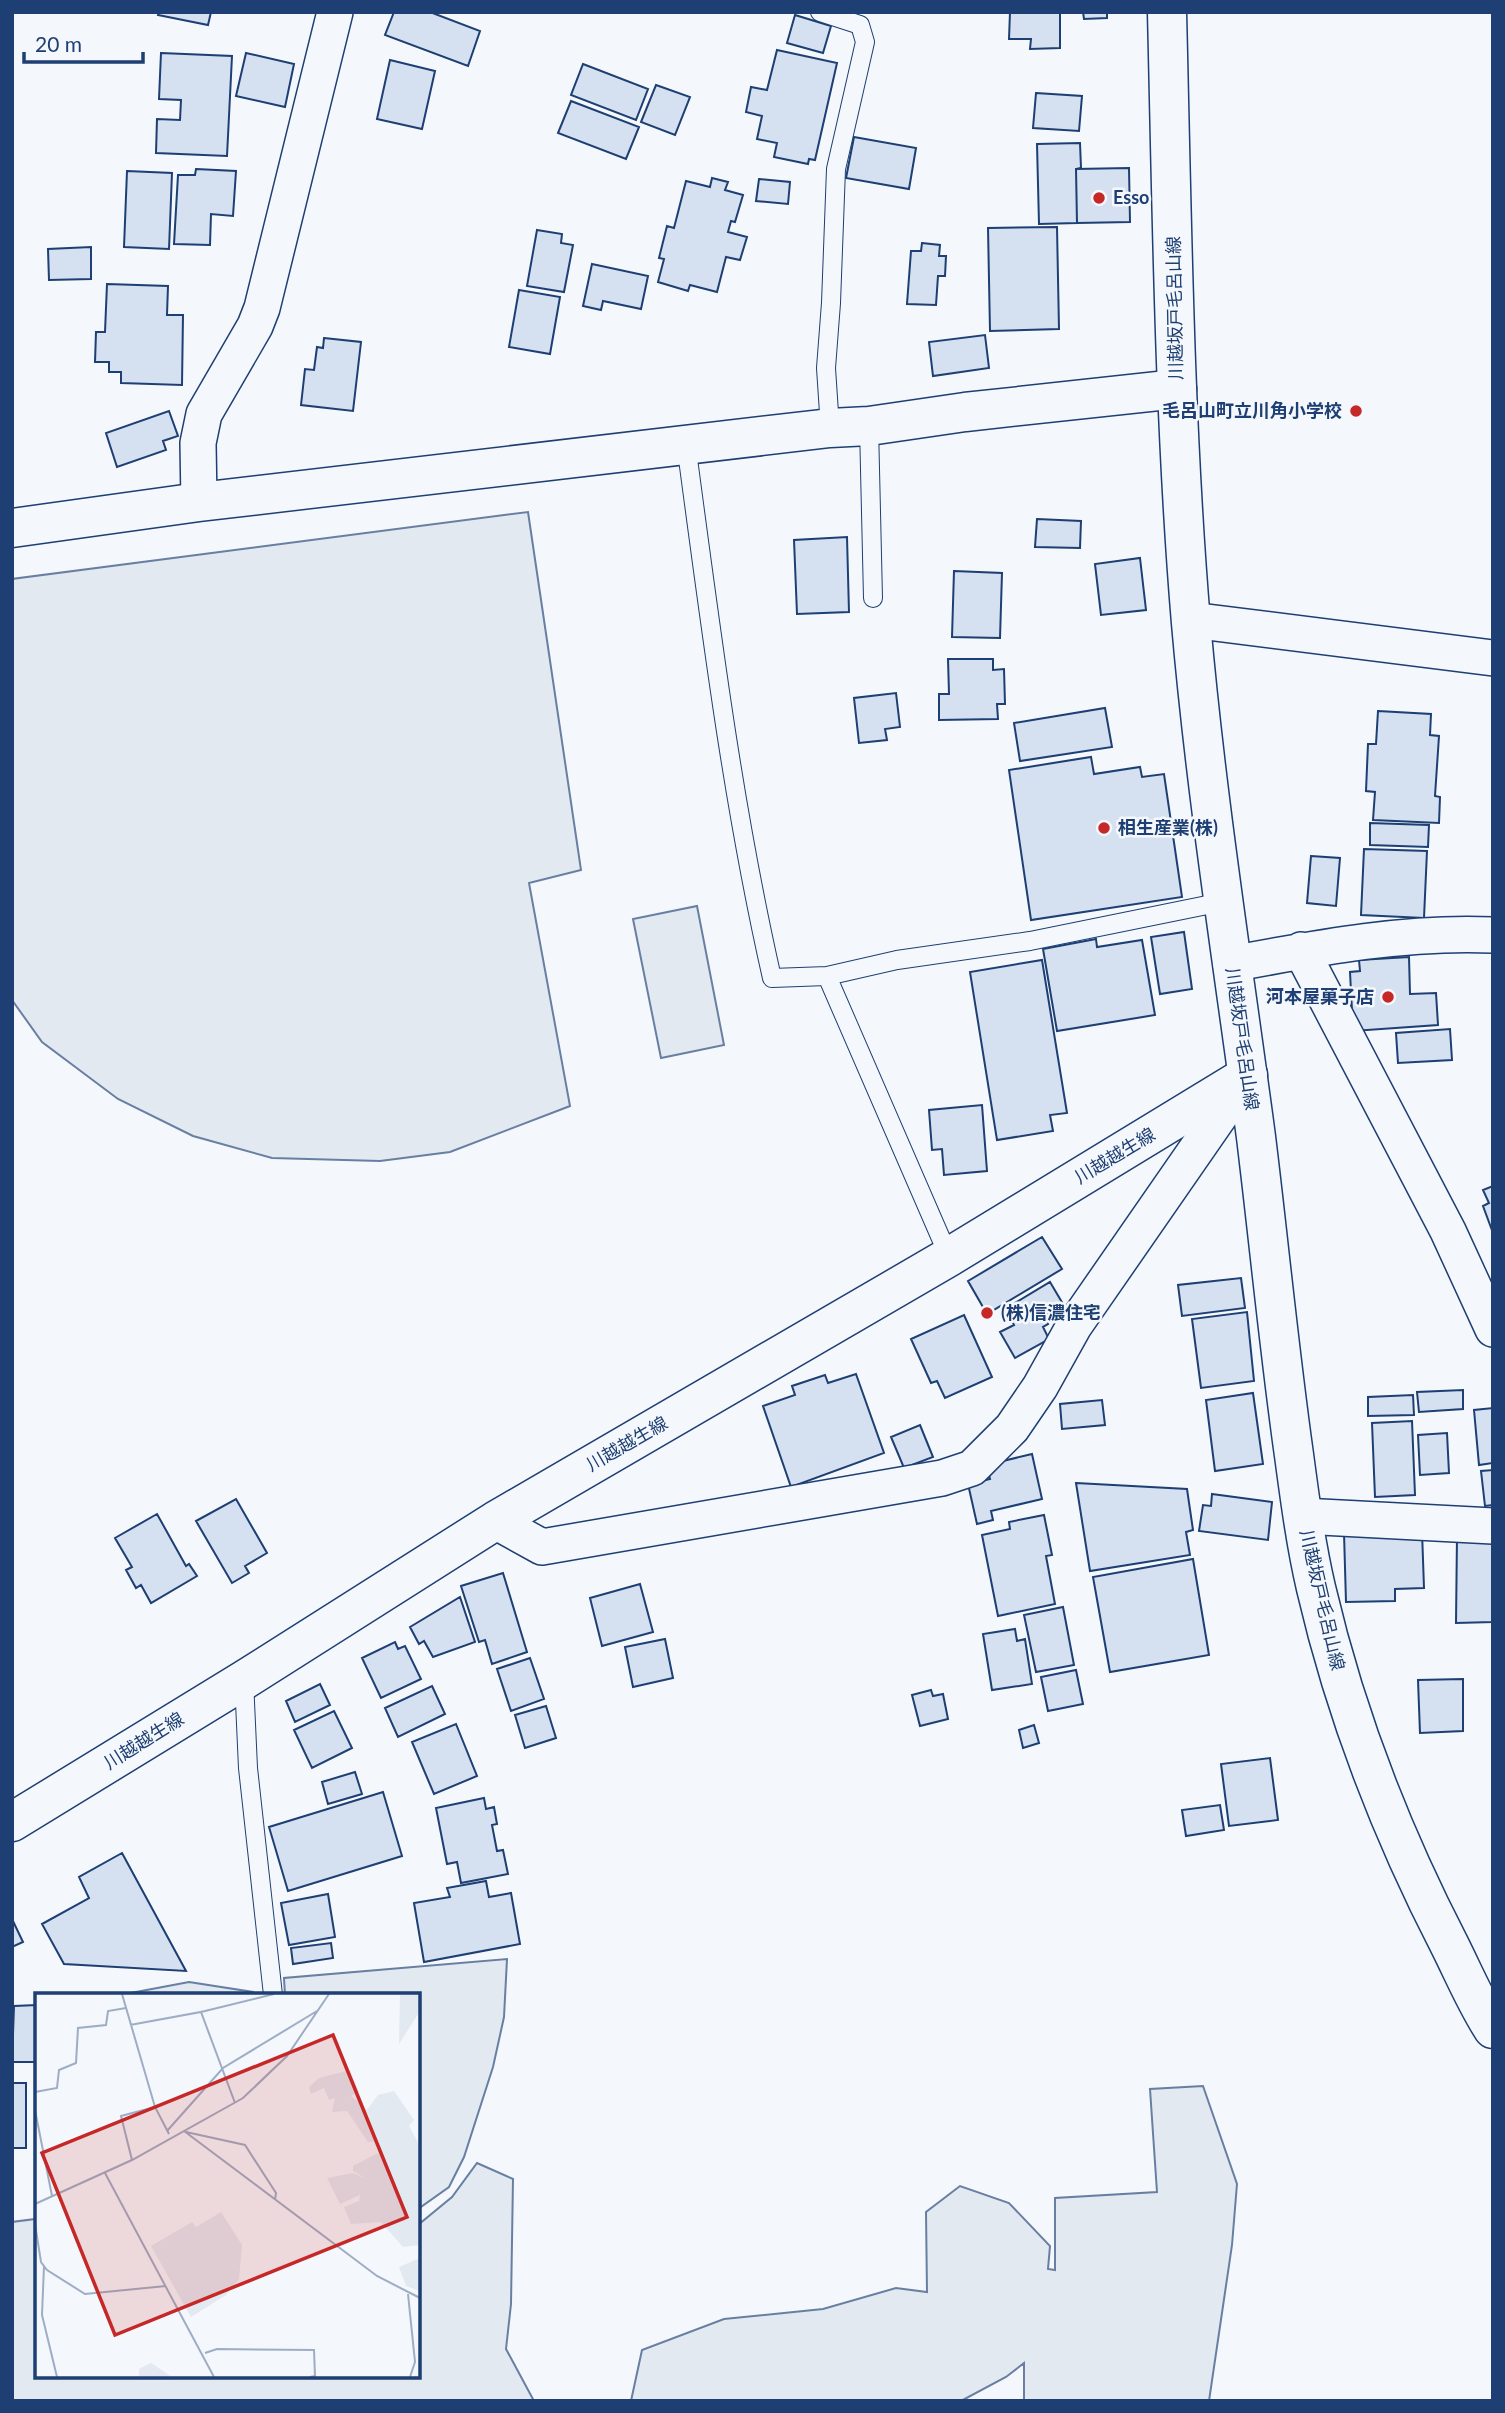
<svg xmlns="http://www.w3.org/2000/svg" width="1505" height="2413" font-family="Lato,'Noto Sans JP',sans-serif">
  <rect width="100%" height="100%" fill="#f4f7fb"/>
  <!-- green -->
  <path fill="#e3e9f0" stroke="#687fa3" stroke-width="2" d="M528,512L581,870L529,883L570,1106L450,1152L380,1161L272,1158L193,1136L118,1099L42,1042L12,1000V579Z
    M697,906L724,1045L661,1058L633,919Z
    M507,1959L504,2017L493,2067L464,2157L449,2187L418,2209V1995H285L284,1978Z
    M189,1982L253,1992L254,1995H120Z
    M1203,2086L1237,2184L1232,2245L1209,2401H1024V2363L1006,2377L961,2401H631L642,2350L724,2319L823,2309L896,2288L927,2292L926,2212L960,2186L1009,2203L1050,2246L1048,2269L1055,2270V2198L1157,2192L1150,2089Z
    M477,2163L513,2179L511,2304L506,2349L534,2401H12V2222L35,2219L37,2211V2376H418V2225L452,2197Z"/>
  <!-- building -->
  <path fill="#d5e0f0" stroke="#1d3f73" stroke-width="2" d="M159,12H211L208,25L158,15Z
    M394,12H430L480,31L468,66L385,35Z
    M1010,12H1060V48L1030,49L1031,39H1009Z
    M1083,12H1107V18L1084,19Z
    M795,15L831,26L823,53L787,43Z
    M777,50L837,63L815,160L809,159L808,164L774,157L777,143L757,139L762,116L746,112L751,87L767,90Z
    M161,53L232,56L227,156L156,153L157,119L180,120L181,100L159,99Z
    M246,53L294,64L285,107L236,96Z
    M390,60L435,71L422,129L377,119Z
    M583,64L648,89L636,120L571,95Z
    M656,85L690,97L675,135L641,122Z
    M1036,93L1082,96L1079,131L1033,128Z
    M571,101L639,127L626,159L558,133Z
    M854,137L916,148L909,189L846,178Z
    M1080,143L1081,168L1076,169L1077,223L1039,224L1037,144Z
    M1129,168L1130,222L1077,223L1076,169Z
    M196,169L236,171L233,216L211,214L210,245L174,244L178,175H195Z
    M127,171L172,173L169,249L124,247Z
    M712,178L728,182L725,190L743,195L735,222L731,221L728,232L747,237L740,260L726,257L717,292L690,285L688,291L658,282L664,259L659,258L667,226L674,228L686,181L710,187Z
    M759,179L790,182L788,204L756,201Z
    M1057,227L1059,329L990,331L988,228Z
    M537,230L562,234L561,243L573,245L564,292L527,286Z
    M922,243L940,245L939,256H946L945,276H938L936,305L907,304L911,251H921Z
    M91,247V279L49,280L48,249Z
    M592,264L648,276L641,309L603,301L601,310L583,306Z
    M107,284L168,286L167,315H183L182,385L121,383V372H109V362H95L96,332H105Z
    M519,290L560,297L550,354L509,347Z
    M985,335L989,368L933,376L929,342Z
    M324,338L361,342L353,411L301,405L305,369L314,370L317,347L323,348Z
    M169,411L178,436L163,441L166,450L117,467L106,433Z
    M1037,519L1081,521L1080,548L1035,547Z
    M847,537L849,612L797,614L794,540Z
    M1140,558L1146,610L1101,615L1095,564Z
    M954,571L1002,573L1000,638L952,637Z
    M948,659H993V670L1004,669L1005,704H997L998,719L939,720V694H949Z
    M896,693L900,727L885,729L887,740L859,743L854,698Z
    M1105,708L1112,747L1020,761L1014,723Z
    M1378,711L1431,714L1430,735L1439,736L1435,796L1440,797L1439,823L1373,820L1375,792L1366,791L1368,744H1376Z
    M1091,757L1094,774L1140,767L1142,777L1164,774L1182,897L1031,920L1009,770Z
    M1370,823L1429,825L1428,847L1370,845Z
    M1364,849L1427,851L1424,918L1361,915Z
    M1311,856L1340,858L1336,906L1307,903Z
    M1184,932L1192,989L1160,994L1151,937Z
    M1096,939L1097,947L1142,940L1155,1015L1057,1031L1043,949Z
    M1409,957L1410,994L1436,993L1438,1025L1353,1031L1350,972L1360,971L1359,960Z
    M1042,960L1067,1113L1050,1115L1053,1131L997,1140L970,972Z
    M1450,1029L1452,1060L1398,1063L1396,1033Z
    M982,1105L987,1171L944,1175L942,1149L932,1150L929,1110Z
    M1493,1186V1233L1483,1206L1489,1203L1483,1190Z
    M1042,1237L1062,1269L987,1314L968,1281Z
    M1241,1278L1245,1308L1182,1316L1178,1285Z
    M1050,1282L1063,1304L1044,1316L1048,1324L1043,1327L1049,1339L1015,1358L1000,1332L1014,1325L1005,1309Z
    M1247,1312L1254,1381L1201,1388L1192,1319Z
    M964,1315L992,1377L945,1398L937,1381L931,1383L911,1339Z
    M856,1374L884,1453L791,1487L763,1406L795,1395L792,1386L825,1375L828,1383Z
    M1463,1390V1409L1419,1412L1417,1392Z
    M1253,1393L1263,1464L1215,1471L1206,1400Z
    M1413,1395L1414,1415L1368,1416V1397Z
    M1102,1400L1105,1425L1062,1429L1060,1404Z
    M1493,1408V1463L1479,1465L1474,1410Z
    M1412,1421L1415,1495L1375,1497L1372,1423Z
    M920,1425L933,1457L904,1468L891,1437Z
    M1447,1433L1449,1473L1420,1475L1418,1435Z
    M1032,1454L1042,1499L991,1511L993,1520L977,1524L968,1484L990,1479L986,1465Z
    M1493,1470V1505L1485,1506L1481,1471Z
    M1076,1483L1187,1489L1193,1530L1186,1532L1190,1555L1090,1571Z
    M1212,1494L1272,1502L1268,1540L1199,1531L1203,1505L1211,1506Z
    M236,1499L267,1553L245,1566L249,1573L232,1583L196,1521Z
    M157,1514L186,1566L189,1564L197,1576L151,1603L141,1585L136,1588L126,1570L132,1567L115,1538Z
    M1044,1515L1052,1555L1046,1556L1055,1604L998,1616L982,1535L1010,1529L1009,1522Z
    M1422,1531L1424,1588L1395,1589V1601L1346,1602L1344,1533Z
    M1457,1536H1493V1622L1456,1623Z
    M1193,1559L1209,1655L1110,1672L1093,1577Z
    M503,1573L527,1652L492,1664L485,1640L479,1642L461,1586Z
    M640,1584L653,1632L602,1646L590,1598Z
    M460,1597L475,1642L433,1657L424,1641L419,1644L410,1627Z
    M1063,1607L1074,1665L1036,1672L1024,1615Z
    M1015,1629L1017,1641L1025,1639L1032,1684L992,1690L983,1634Z
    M665,1639L673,1678L633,1687L625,1647Z
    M395,1642L398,1649L405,1646L421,1679L381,1698L362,1658Z
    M530,1658L544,1699L511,1711L497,1669Z
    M1076,1670L1083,1704L1048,1711L1041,1677Z
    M1463,1679V1731L1420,1733L1418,1680Z
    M320,1684L330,1705L295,1722L286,1701Z
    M432,1686L445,1714L398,1737L385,1708Z
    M931,1690L933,1696L943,1694L948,1719L920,1726L912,1695Z
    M546,1706L556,1738L525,1748L515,1715Z
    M334,1711L352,1748L312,1768L294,1730Z
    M456,1724L477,1776L434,1794L412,1742Z
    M1034,1725L1039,1743L1023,1748L1019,1730Z
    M1270,1758L1278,1820L1229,1826L1221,1764Z
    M355,1772L362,1794L328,1804L322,1782Z
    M383,1792L402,1856L288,1891L269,1827Z
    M484,1798L486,1809L494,1807L497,1824L492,1825L497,1851L503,1850L508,1874L461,1883L457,1862L447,1864L436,1808Z
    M1220,1805L1224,1830L1186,1836L1182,1810Z
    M122,1853L186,1971L64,1964L42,1924L89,1898L79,1877Z
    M486,1881L489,1897L511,1893L520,1944L424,1962L414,1903L450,1897L447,1888Z
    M328,1894L335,1937L289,1945L281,1903Z
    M12,1919L23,1942L12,1947Z
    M331,1943L333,1958L293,1964L291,1948Z
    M37,2005V2062H12L14,2006Z
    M12,2067L13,2083H26V2148H12Z"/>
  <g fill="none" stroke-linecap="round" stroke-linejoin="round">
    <defs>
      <path id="lane" d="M820,12L860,25L865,42L836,169L831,303L826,368L830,428
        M869,426L873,598
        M686,444C710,622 732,802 772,978L827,976L897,960L1030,941L1222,902
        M827,976L949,1257
        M244,1680L248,1768L273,1995"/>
      <path id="street" d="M199,502L198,443L204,414L255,326L262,308L335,12
        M1191,620L1493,658
        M1301,950L1448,1231L1493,1329
        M1231,964C1317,948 1405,931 1493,935
        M1302,1516L1493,1526
        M495,1521L542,1547L942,1478L972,1468L1012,1428L1040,1387L1074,1326L1248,1075"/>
      <path id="secondary" d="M12,528L199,502L830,428L869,426L965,412L1177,389
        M12,1822L244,1680L495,1521L949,1257L1248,1075"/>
      <path id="primary" d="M1167,12C1172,216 1174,420 1191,623C1206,795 1233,965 1256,1137C1269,1243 1279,1349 1294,1455C1300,1500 1306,1545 1316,1588C1345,1713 1391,1832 1450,1946C1464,1974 1476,2003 1493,2029"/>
    </defs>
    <!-- lane casing -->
    <use href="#lane" stroke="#1d3f73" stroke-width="20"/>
    <!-- street casing -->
    <use href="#street" stroke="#1d3f73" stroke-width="38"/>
    <!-- secondary casing -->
    <use href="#secondary" stroke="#1d3f73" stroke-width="41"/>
    <!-- primary casing -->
    <use href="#primary" stroke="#1d3f73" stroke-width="41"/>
    <!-- lane -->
    <use href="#lane" stroke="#f4f7fb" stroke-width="18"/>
    <!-- street -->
    <use href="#street" stroke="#f4f7fb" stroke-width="35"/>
    <!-- secondary -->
    <use href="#secondary" stroke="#f4f7fb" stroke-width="38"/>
    <!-- primary -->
    <use href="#primary" stroke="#f4f7fb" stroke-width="38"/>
  </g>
  <!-- markers -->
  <g fill="#c62828" stroke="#f4f7fb" stroke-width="2.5">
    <circle cx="1099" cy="198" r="7"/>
    <circle cx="1356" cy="411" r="7"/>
    <circle cx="1104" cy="828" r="7"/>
    <circle cx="1388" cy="997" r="7"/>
    <circle cx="987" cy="1313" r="7"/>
  </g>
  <g text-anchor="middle" stroke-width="5" stroke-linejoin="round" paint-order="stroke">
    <!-- poi labels -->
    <g font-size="18" font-weight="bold" fill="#1d3f73" stroke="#f4f7fb" text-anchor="start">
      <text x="1113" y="204">Esso</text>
      <text x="1342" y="417" text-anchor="end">毛呂山町立川角小学校</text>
      <text x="1118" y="834">相生産業(株)</text>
      <text x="1374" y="1003" text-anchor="end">河本屋菓子店</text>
      <text x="1001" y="1319">(株)信濃住宅</text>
    </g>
    <!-- street labels -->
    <g font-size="18" fill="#1d3f73" stroke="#f4f7fb">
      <text transform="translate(1175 308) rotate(-91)" y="6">川越坂戸毛呂山線</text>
      <text transform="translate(1242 1039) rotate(82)" y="6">川越坂戸毛呂山線</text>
      <text transform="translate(1115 1156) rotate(-31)" y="6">川越越生線</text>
      <text transform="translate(627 1444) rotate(-30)" y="6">川越越生線</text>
      <text transform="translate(1322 1600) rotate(77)" y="6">川越坂戸毛呂山線</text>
      <text transform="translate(144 1741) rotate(-32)" y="6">川越越生線</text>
    </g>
  </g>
  <!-- overview -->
  <g transform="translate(35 1993)">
    <rect width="385" height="385" fill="#f4f7fb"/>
    <path d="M365,1H385V18L364,51ZM315,77L324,99L316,103L332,117L343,102L359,98L379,127L374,133L385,153V252L368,254L346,229L316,231L309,214L324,208L325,202L305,211L292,185L318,180L332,186L318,178V173L345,159L343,148L333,149L312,118L297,119L300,105L294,107L289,95L276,101L274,94L284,85ZM186,219L207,252L204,286L191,302L156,324L116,253L157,229L161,234ZM385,265V298L371,293L364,274ZM116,370L137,384H104V376Z" fill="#e3e9f0"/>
    <path fill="none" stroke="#9eadc5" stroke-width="2" d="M87,1L120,114L134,141M166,19L239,1M95,32L166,19L200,110M0,99L22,95L24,77L41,70L43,35L71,32L73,18L91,15M0,117L17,203M132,138L188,75L282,18M149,138L342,283L385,305M151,139L210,152L241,200L240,207M97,167L86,123L120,114M70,180L179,384M0,211L97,167L208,105L252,63L294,1M0,231L6,269L12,277L50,301L131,293M9,273L7,322L22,384M373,301L380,369L375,384M170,360L182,356L279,357L280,383L275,384"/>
    <path fill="#c62828" fill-opacity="0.15" stroke="#c62828" stroke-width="3.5" d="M298,42L372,224L80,342L7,160Z"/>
    <rect width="385" height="385" fill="none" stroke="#1d3f73" stroke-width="3.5"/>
  </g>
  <!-- border -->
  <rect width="1505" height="2413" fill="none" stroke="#1d3f73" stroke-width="28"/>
  <!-- scale -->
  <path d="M24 52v10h119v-10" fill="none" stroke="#1d3f73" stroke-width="3.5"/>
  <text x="35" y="52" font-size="21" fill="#1d3f73" stroke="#f4f7fb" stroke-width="5" paint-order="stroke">20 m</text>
</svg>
